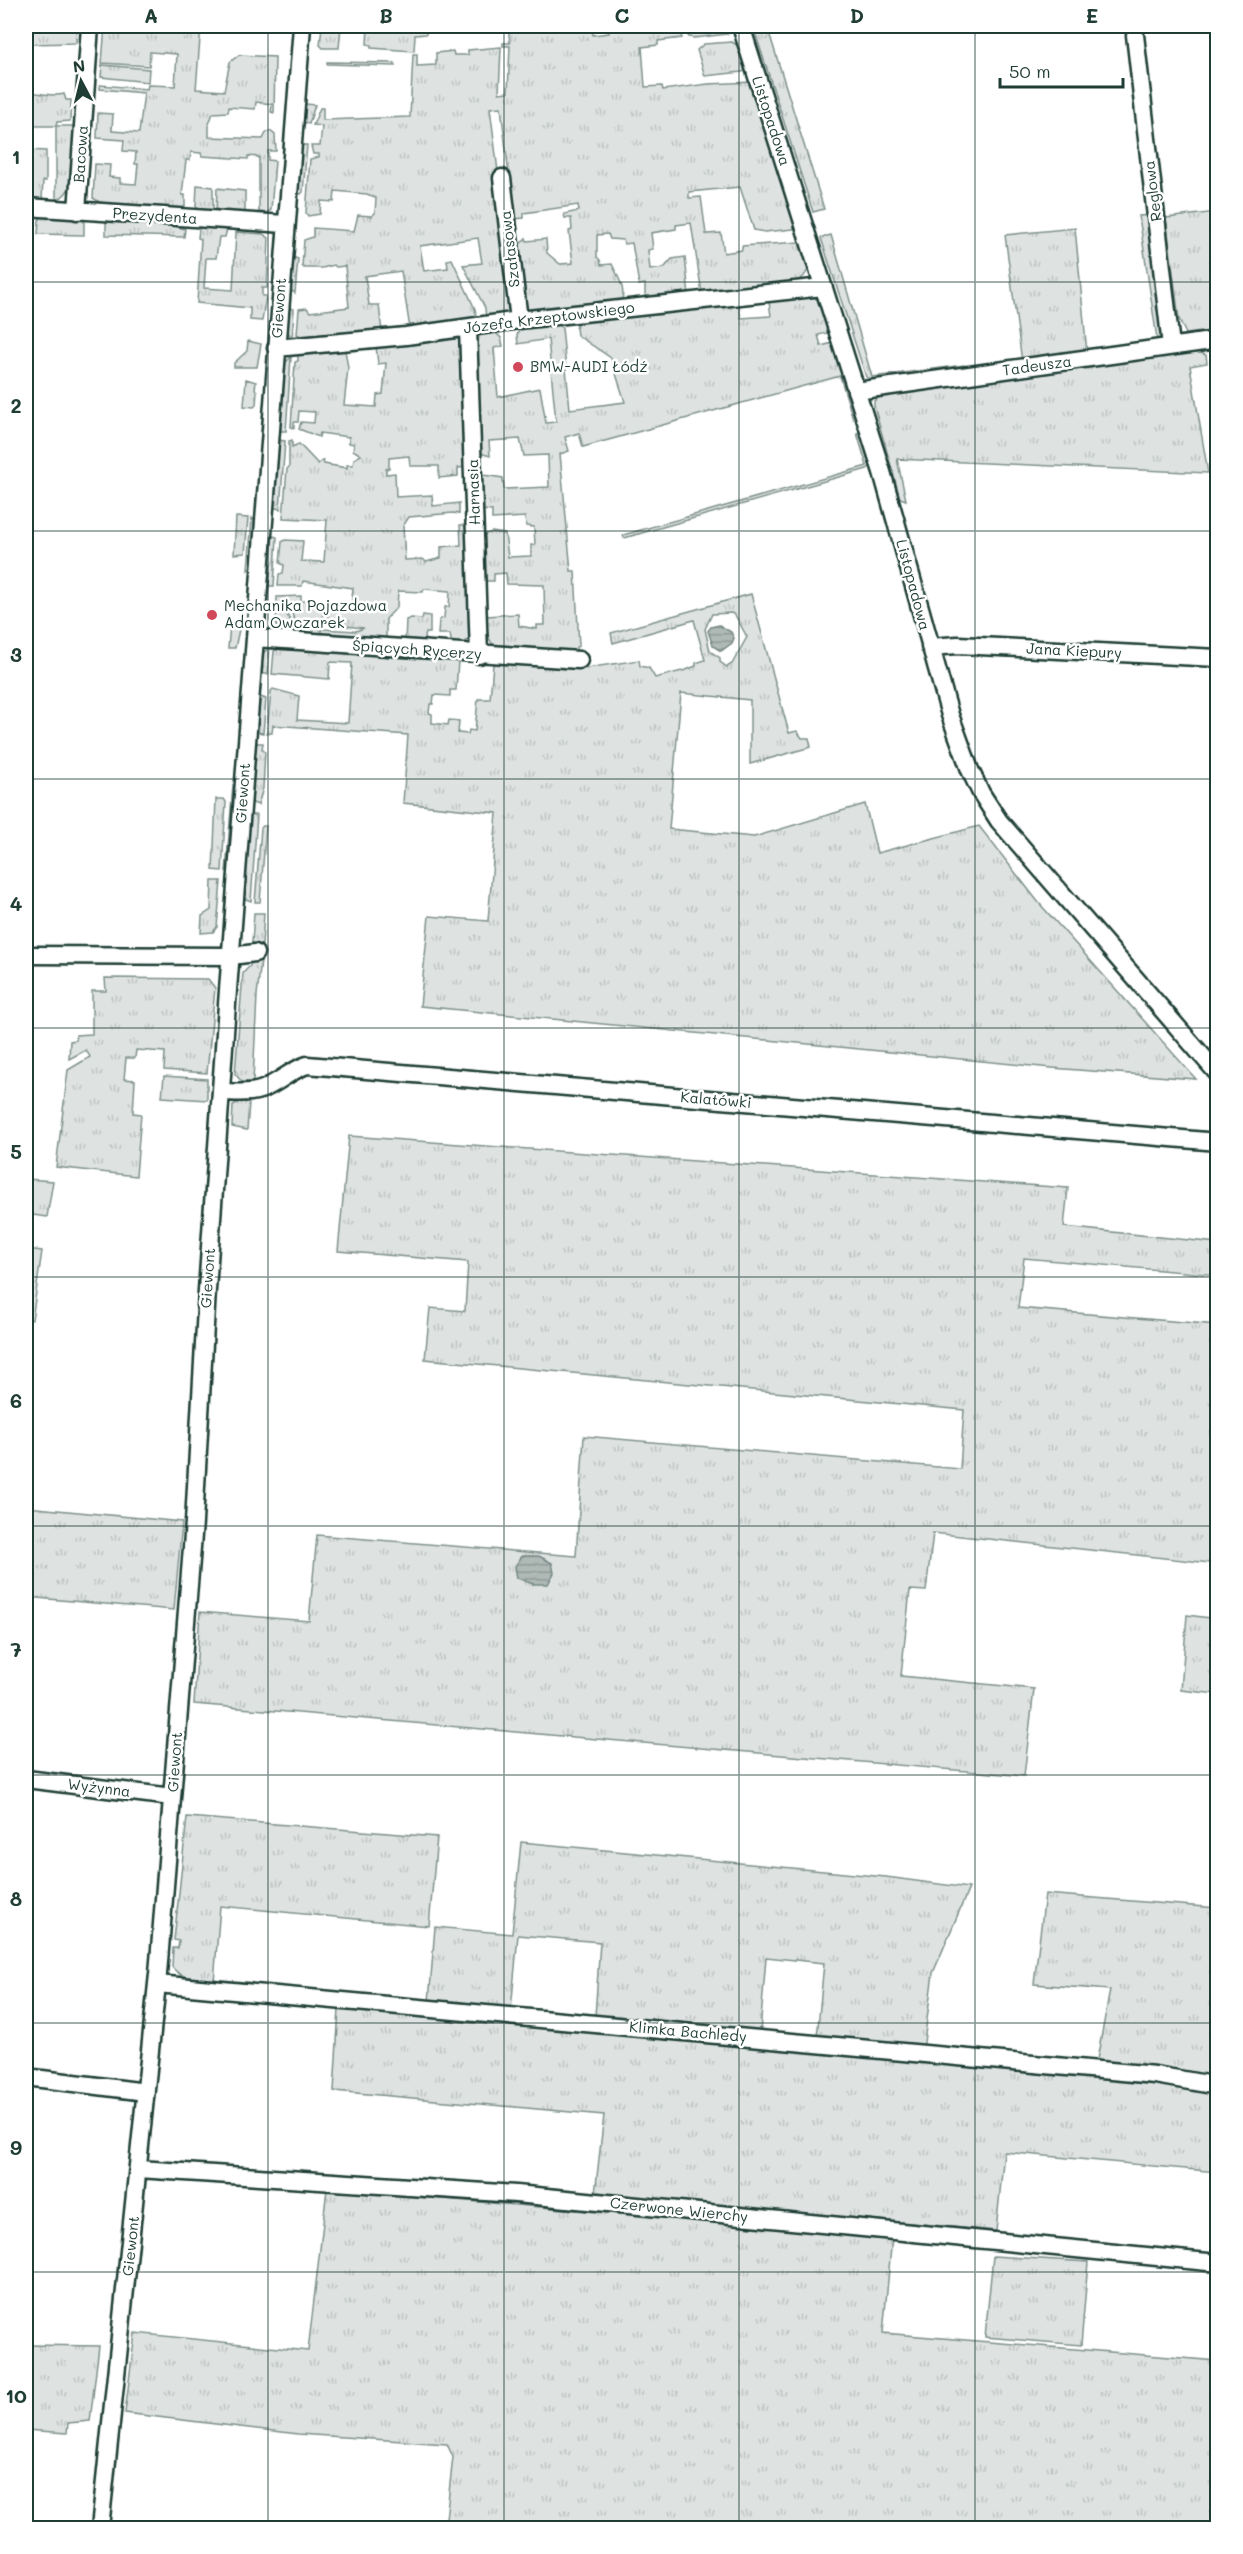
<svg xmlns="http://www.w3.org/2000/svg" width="1243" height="2554" font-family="Mali,sans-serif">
  <defs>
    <pattern id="grass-tufts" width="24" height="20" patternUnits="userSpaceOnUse" patternTransform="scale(1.5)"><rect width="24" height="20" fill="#dee3e2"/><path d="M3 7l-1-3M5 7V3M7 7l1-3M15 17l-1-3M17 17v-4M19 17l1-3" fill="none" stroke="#bec4c2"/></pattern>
    <pattern id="water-rules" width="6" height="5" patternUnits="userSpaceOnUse" patternTransform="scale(1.5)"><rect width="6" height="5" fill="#afbab7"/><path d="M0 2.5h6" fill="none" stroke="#8e9896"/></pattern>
  </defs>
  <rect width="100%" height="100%" fill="#fff"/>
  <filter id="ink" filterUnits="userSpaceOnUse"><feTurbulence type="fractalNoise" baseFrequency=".0167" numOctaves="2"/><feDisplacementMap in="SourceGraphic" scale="12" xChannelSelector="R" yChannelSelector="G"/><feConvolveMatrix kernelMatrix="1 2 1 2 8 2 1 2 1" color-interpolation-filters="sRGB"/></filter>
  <g filter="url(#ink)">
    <!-- grass -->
    <path fill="url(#grass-tufts)" stroke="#7e908b" stroke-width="1.5" fill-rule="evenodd" d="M26,26H77L76,43L26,44Z
      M105,26H122V29L136,33L139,31L147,32L148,26H201L196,89L224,91L230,62L239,55L275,57L274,113L271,112L272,104L256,102L255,109L229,107L228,112L213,113L209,124V137L263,139L266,133L270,131L275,135L276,151H268V160L275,161L271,210L266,213L259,212V157L248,156V159L202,156L201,153L191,152L190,160H186L182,195H185V206L183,210L101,203L93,198L95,164L110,165L109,177L120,178V183L136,184L138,164H135L136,152L123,151L124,140L97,138L98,113L113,114L112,131L139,133L144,93L100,89V85L147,89L148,85L175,86L177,54L150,52L149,66L102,63Z
      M322,26H341L339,48H323L320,45Z
      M368,26H426V34L415,35L414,51L371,48V45L367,44Z
      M438,26H592L593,35L609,33L608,26H733V30L727,34L694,38L689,37L684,30L680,32L682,38L658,41V45L642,47L645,87L662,86L663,90L708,84L753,82L796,226L793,229L765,232L754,230L740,187L689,192V198L701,197L706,234L721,233L724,253L742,250V246L801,242L810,265C808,270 806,275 802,278C786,289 724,291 702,293L691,223L676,225V229L651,233L653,249L648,250L650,270L664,268L672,259L685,257L689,295L647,300L645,296V284L639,285L632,243L624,244L623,240L610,239L608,234L597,235V257L600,260L601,265L612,264C617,275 627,290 621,302L525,313L519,275V245L526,238L527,241L546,239L547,253L560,264L573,263L569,231L572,230L571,218H565L564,214L579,211L578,205L524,213V218L514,219L501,107L490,108L515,306L510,316L486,320L485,308L463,265L482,263L478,238L420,246L424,271L448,268L447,260L452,259L475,309L477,319L410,329L401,271L365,276L369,305H379L382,332L299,340V335L297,334L299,309L307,308L310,312L349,307L345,266L336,267L334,265L322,268H304L302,266L304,240L313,237V228L354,231L358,215L372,216L375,213L376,198L367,194L335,191L334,202L321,201L320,214L308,216L306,213L310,159L319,157V154H313L311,146H320L322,126L313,125L320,108H323V120L410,117L413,54H417V66L436,65V53L453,51L454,55H468V50L501,47L499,93L508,92L510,46H503V43H510L508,27L438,33Z
      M753,26H767L824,209L813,212Z
      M732,42L740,47L747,70L742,72L705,76L697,50L704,44Z
      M327,62L395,63V66L327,64Z
      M102,65L149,69L148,82L101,77Z
      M26,91C37,93 53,97 64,94L66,100H71L70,121L57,122L56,126H76C74,148 80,192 56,200V126H28V150L46,151V181H43L42,200H26Z
      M305,104L315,105L309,124L301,121L302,106Z
      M302,145H307L303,192L301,194L295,193L299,147Z
      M197,185L213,187V211H199L196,206Z
      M217,188L245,191V213L216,211Z
      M1217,212V330L1186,334L1179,319L1166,218Z
      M1153,215L1163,337L1157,339L1139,216Z
      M42,216H82L84,221V235L38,234L39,220Z
      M106,221L170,225L185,229L184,237L106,235Z
      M202,227H225L227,229L225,237H219L216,258H206L204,288L233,290L236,232L263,234L269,238L267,288H262V296H266L262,321L250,320V308L197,303L201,239L198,238L199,229Z
      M1075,228L1087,353L1022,362L1005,235Z
      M831,235L872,377L964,365L966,369L874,380L866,377L821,238Z
      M290,256L298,259L295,293L288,289Z
      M812,295L823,305L831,332L818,335L821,346L833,343L859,418L853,419L840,376L583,447L579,433L565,437L569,451L560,454L571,571H575L579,646L576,647V655L498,649C486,640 487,631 487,616L518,614L519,626L537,629V625H545L544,585L507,584L506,573L494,574V581H485L483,535L492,532L505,534L508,557L531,556V545H535L534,527L526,526L525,517L492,519V511L482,510L476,474L503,478L504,489L549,487L548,455L524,456L520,439L489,441L490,456L477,452L475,346L478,335L495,332L501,338L503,346L494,348L498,397L540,388L546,423L556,422L548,339L518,344L517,335L520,328L558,324L562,328L570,409L625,402L611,358L577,335L576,328L579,321L734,303L739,306L741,318L771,316L769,302L771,299Z
      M289,308L294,309L292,339L286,328L287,311Z
      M454,335L464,340L467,467L458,468V476L439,478V466H410L409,456L389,458V468L386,469V474L395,473L396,497L432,495L433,506L459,503V514L453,513L409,517L403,526L405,560L423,559L426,562L441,558V547L461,545L460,525H471L473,636L461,645L452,646L450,634H438L439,620L444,618L445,607H449L450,591L424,589L423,592L398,591L397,607L386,619V643L279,632V627L276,626L277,597L301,596V601L324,602L322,624L296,622L285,601L280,603L294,627L319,628L321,631L322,629L356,631L364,628L327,624L329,602L336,603V607L351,608L353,588L303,581L302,586H278L279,574L283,573L284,565L280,563L282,542L285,540L303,541L301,561L324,562L327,520L283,518L287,469L289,467V441L292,440V447L299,444L318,464L323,460L324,464L347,468V465H353L354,459L361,455L353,450L354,444L349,443V437L320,433L319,437L299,429L301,422L314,423L315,412L299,411L298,422H294V428L291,427L295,362L298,361V355L345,350L348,368L344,405L376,407L377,395L383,394L386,363L378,364L376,346Z
      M248,341L261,344L257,367H234V363L247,351Z
      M1195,351L1206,355L1207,363L1190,366L1208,473L897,459L906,500L900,498L874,406V401L883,395Z
      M291,357L286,431H280L277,427L284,364Z
      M246,379L256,382L255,389L257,391L256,405L254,407L244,406Z
      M861,432L870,467L867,469L624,538L623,535L867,466L857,433Z
      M279,440L285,441L280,509L272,507L277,442Z
      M236,517L248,518L245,553L234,554Z
      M252,518L255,521L251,568L248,570Z
      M273,536L277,537L274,586H268L266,583L269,539Z
      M751,594L789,733L797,731L802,738H809L811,747L750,764V700L681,693L669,829L754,837L865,804L877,853L979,826L1039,903L1196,1079L1052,1068L420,1006L429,916L488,921L497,813L403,803L408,735L273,725L272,733H267L271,691L273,689L299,696L297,720L348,723L352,663L330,662L329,679L272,674L274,651L277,650L278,646L458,661L456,690H450V696L434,695L433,704H430L429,713L432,714V723L448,725L449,720L459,721L458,733L468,734L469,730L475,731L478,699H490L493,664L580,669L639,660L640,666L649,668L655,678L686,670L696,666V663L705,660L694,620L613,643L611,633ZM731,613L735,615L747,637L732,664L727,667L720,662V658L710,651L705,629L712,614Z
      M423,615L430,616V633H426L423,643H405L406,620L411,618L422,619Z
      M230,625H240L235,648H228Z
      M270,647L268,674H262L260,671L262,654Z
      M258,696L266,699L263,733L258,732L255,729Z
      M257,743H263L262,749L265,752L263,788L258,805L250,802L254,745Z
      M233,785L235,787L229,869L226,871Z
      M216,799H224L226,802L222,871L213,870Z
      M252,815H257L251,901L243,898L249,817Z
      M263,826H266L260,902H255L261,828Z
      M212,881H221L217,927L213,932L201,933L202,916L211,910Z
      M254,913H264L262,945L252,943Z
      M256,959L261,960L257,995L253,1082H242L235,1074L243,973L250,966L251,960Z
      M105,978L208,979L215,988L207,1073L164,1070L165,1052L136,1050L135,1058H126L124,1079L135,1080L133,1113L141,1114L136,1176L56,1167L68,1070L90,1057L86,1050L69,1059L70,1041L76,1040V1035L92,1034V991H106Z
      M164,1076L207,1079V1100L162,1097Z
      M239,1102H249L247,1130L232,1127L233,1105Z
      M349,1136L1068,1188L1064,1227L1217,1243V1275L1024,1258L1018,1308L1218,1325V1473L1210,1563L933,1533L926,1591L910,1590L901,1676L1034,1689L1024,1776L194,1704L200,1612L309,1621L317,1535L576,1556L584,1436L960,1469L964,1410L425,1359L430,1308L465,1311L468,1262L338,1251Z
      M26,1179L53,1181L47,1217L26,1214Z
      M26,1249L42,1251L32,1320L26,1319Z
      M26,1507L182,1522L174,1610L26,1597Z
      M1187,1615L1217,1619V1694L1181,1690Z
      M187,1817L437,1837L429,1926L220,1906L214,1982C198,1979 182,1980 172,1967L173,1948H178L179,1941L174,1940Z
      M521,1842L886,1877L969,1888L933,1973L923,2050L817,2038L824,1963L766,1957L760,2032L595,2017L600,1942L518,1935L511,2010L429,2002L435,1927L512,1934Z
      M1045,1894L1217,1908V2086L1096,2065L1110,1990L1034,1984Z
      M339,2009L1217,2090V2172L1004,2152L996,2231L595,2194L604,2115L334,2091Z
      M327,2189L892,2237L883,2333L1217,2361V2528H445L453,2457L447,2444L298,2434L125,2413L135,2333L308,2351Z
      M993,2256L1088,2262L1081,2345L985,2337Z
      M26,2345L99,2346L90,2421L68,2423L67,2433L26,2430Z"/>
    <!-- water -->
    <path fill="url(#water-rules)" stroke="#758883" stroke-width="1.5" d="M719,625L731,632L734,638L732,643L721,651L713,646L708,631L711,627Z
      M522,1556H539L552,1563L554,1573L548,1584H533L517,1578L515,1566Z"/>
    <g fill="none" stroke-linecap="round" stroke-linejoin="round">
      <defs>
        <path id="minor" d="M741,26L882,472L950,715L970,770L981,793L999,821L1218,1074
          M1135,35L1171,346
          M502,178L519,320
          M26,207L285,224
          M77,211L90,26
          M468,328L479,655
          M276,348L406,336L519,320L823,287
          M856,391L1218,340
          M255,638L579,660
          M930,647L958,645L1218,658
          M26,955L231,956L255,953
          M221,1092C237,1092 255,1095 269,1086C283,1079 292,1070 307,1065L1218,1142
          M26,1779L172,1797
          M157,1984L1155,2075L1218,2086
          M26,2077L146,2092
          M139,2169L516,2194L1218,2263
          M100,2528L158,1974L194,1522L207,1290L228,990L302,26"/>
      </defs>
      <!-- minor casing -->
      <use href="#minor" stroke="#1f3d34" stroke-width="21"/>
      <!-- minor -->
      <use href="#minor" stroke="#fff" stroke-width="16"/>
    </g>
  </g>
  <!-- grid -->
  <path fill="none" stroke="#1f3d34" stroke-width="1.5" stroke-opacity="0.55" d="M268,26V2528M504,26V2528M739,26V2528M975,26V2528M26,282H1218M26,531H1218M26,779H1218M26,1028H1218M26,1277H1218M26,1526H1218M26,1775H1218M26,2023H1218M26,2272H1218"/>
  <!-- markers -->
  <g fill="#d1495b" stroke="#fff" stroke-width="2">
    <circle cx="518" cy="367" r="6"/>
    <circle cx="212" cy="615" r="6"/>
  </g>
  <g text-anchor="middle" stroke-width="5" stroke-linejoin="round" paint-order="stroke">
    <!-- street labels -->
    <g font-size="15" fill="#1f3d34" stroke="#fff">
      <text transform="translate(771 121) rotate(72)" y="5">Listopadowa</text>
      <text transform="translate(81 154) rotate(-86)" y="5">Bacowa</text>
      <text transform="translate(1153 191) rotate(-97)" y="5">Reglowa</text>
      <text transform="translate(155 216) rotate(4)" y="5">Prezydenta</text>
      <text transform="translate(510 249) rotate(-97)" y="5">Szałasowa</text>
      <text transform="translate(279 308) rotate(-86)" y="5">Giewont</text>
      <text transform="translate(549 318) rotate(-7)" y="5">Józefa Krzeptowskiego</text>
      <text transform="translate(1037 366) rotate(-8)" y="5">Tadeusza</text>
      <text transform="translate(474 492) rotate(-92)" y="5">Harnasia</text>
      <text transform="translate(913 585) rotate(75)" y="5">Listopadowa</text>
      <text transform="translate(417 650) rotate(4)" y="5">Śpiących Rycerzy</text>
      <text transform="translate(1074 651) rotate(3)" y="5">Jana Kiepury</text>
      <text transform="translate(243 793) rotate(-86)" y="5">Giewont</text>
      <text transform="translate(716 1100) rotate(5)" y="5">Kalatówki</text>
      <text transform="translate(208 1278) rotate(-86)" y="5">Giewont</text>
      <text transform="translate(175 1762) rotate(-86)" y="5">Giewont</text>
      <text transform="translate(99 1788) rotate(7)" y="5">Wyżynna</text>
      <text transform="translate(688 2032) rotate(5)" y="5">Klimka Bachledy</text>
      <text transform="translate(679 2210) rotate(6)" y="5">Czerwone Wierchy</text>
      <text transform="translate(131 2246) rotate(-84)" y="5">Giewont</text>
    </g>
    <!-- poi labels -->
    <g font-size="15" fill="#1f3d34" stroke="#fff" text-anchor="start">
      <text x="530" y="372">BMW-AUDI Łódź</text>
      <text x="224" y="611">Mechanika Pojazdowa<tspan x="224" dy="17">Adam Owczarek</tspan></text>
    </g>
  </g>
  <!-- margin -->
  <rect width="1243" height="2554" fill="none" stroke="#fff" stroke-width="66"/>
  <!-- north arrow -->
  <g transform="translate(81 81) rotate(353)" stroke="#ffffff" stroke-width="4.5" paint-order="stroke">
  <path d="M0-4.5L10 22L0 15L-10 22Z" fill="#1f3d34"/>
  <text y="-9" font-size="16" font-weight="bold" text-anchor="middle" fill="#1f3d34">N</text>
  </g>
  <!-- scale -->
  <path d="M1000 78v9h123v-9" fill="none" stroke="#1f3d34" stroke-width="3"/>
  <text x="1009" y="78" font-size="18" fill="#1f3d34" stroke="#ffffff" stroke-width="4.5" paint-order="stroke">50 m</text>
  <rect x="33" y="33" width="1177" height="2488" fill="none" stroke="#1f3d34" stroke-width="2"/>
  <g font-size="20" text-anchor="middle" font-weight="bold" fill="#1f3d34">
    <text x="151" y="23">A</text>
    <text x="386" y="23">B</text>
    <text x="622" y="23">C</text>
    <text x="857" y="23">D</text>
    <text x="1092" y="23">E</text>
    <text x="16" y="164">1</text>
    <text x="16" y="413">2</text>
    <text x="16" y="662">3</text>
    <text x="16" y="911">4</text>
    <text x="16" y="1159">5</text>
    <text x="16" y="1408">6</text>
    <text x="16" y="1657">7</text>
    <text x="16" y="1906">8</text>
    <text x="16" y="2155">9</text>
    <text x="16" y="2403">10</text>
  </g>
</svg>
